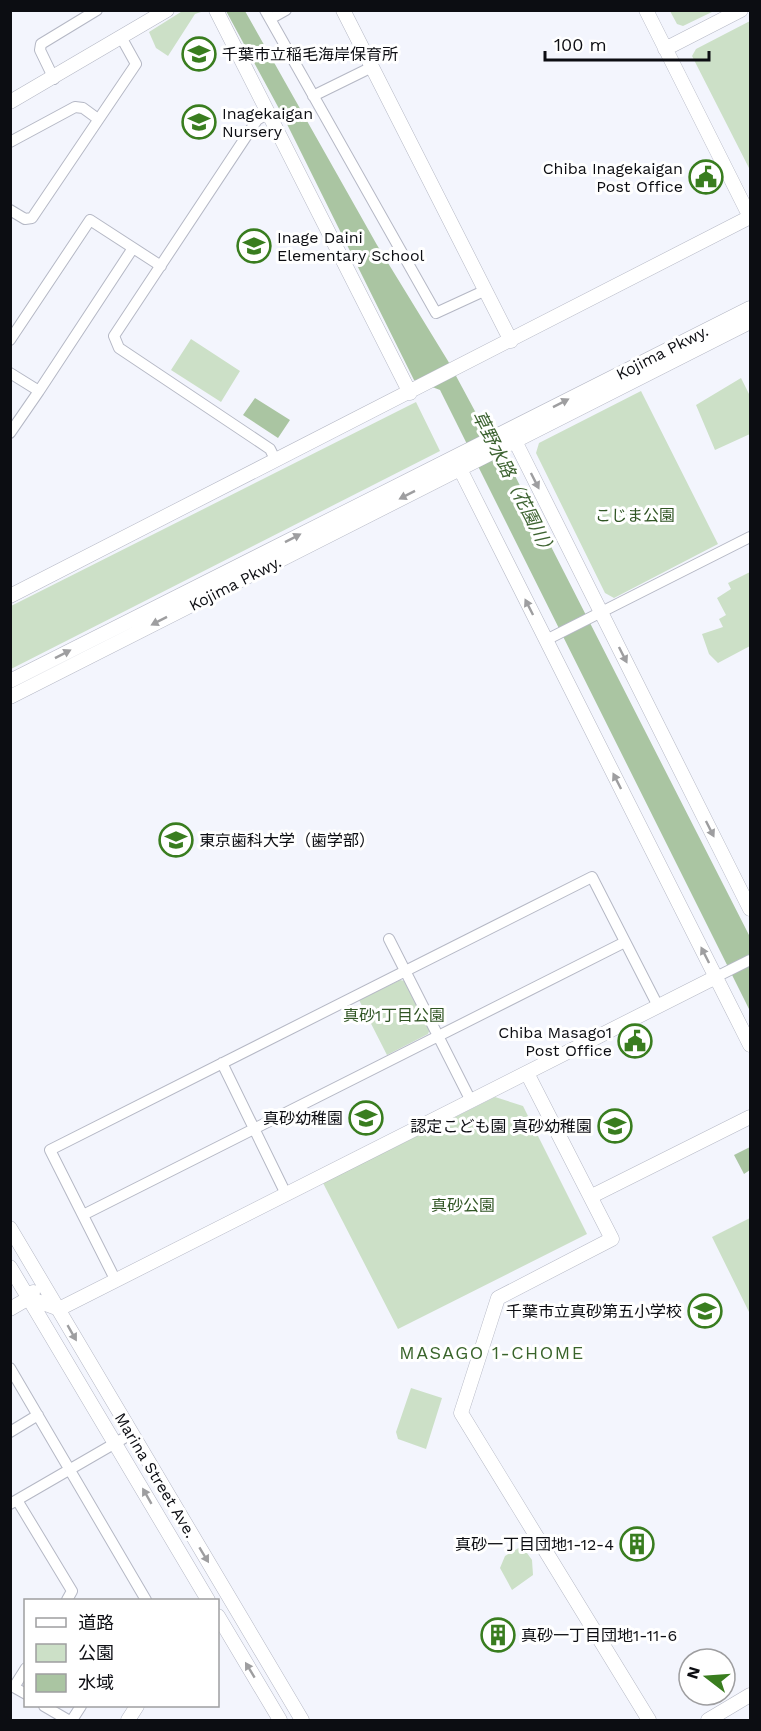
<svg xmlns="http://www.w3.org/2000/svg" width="761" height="1731" font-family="'Work Sans','Noto Sans JP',sans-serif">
  <rect width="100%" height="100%" fill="#f3f5fd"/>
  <!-- green -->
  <path fill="#cce0c7" d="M184,10L204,11L195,14L168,56L156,48L149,32Z
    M670,11H714L683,26L677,24Z
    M750,21V170L692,56L696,49Z
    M191,339L240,371L221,402L171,370Z
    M741,378L750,396V434L715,450L696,405Z
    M641,391L718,544L614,598L605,593L536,453L539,443Z
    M416,402L440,451L11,669V606Z
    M750,572V646L718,663L709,654L702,634L723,627L719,619L726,615L717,598L731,589L728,583Z
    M400,980L405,981L430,1029L428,1034L387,1055L359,1000Z
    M495,1097L523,1106L587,1234L398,1329L323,1183Z
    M750,1218V1314L712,1237Z
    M411,1388L442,1398L426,1449L398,1439L396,1432Z
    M522,1546L532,1560L533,1575L512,1590L500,1568L505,1556Z"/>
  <!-- water -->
  <path fill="#aac5a2" d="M226,11H245L377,245L448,361L484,428L511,468L750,937V1011L440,390L414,380L283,116Z
    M255,398L290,420L278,438L243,415Z
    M750,1147V1170L744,1174L734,1155Z"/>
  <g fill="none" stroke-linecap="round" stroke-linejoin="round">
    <defs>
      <path id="minor" d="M265,10L436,313L486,290
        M270,19L286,10
        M54,79L40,50L41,44L97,10
        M313,96L372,67
        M268,113L257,120L114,336L119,348L270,449L276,461
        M10,142L75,107L83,108L98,119
        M10,210L25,219L32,218L136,64L121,37
        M10,340L90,220L161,266
        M10,373L39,391L133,248
        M10,433L39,391
        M546,640L750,537
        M389,939L471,1101
        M716,977L750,960
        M222,1063L286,1194
        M83,1215L625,942
        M116,1281L50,1150L592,877L658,1006
        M10,1368L146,1600
        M10,1432L38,1415
        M17,1500L72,1591L67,1600
        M10,1504L131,1434
        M10,1685L26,1694
        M14,1687L26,1668
        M44,1706L68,1720
        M72,1720L81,1706"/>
      <path id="tertiary" d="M216,10L410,393
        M343,10L511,341
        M646,10L750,217
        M665,49L741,10
        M10,102L167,10
        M511,433L750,909
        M457,463L750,1045
        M10,596L750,217
        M10,681L750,308
        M10,697L750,322
        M527,1073L612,1239L498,1298L461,1413L649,1720
        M592,1196L750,1117
        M10,1228L302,1720
        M10,1267L208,1600
        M29,1298L59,1309L716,977
        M10,1309L29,1298L33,1292
        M218,1616L280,1720
        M128,1720L137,1706
        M708,1720L750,1695"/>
    </defs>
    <!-- minor casing -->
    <use href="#minor" stroke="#b5b8c5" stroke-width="12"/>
    <!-- tertiary casing -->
    <use href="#tertiary" stroke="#b5b8c5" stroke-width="15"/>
    <!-- minor -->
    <use href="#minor" stroke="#fff" stroke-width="10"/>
    <!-- tertiary -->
    <use href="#tertiary" stroke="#fff" stroke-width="14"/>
  </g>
  <!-- one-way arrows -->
  <defs><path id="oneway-solid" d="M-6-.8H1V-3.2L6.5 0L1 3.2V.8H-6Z" transform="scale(1.5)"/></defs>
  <g fill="#9e9ea0">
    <use href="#oneway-solid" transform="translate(561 403) rotate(-27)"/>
    <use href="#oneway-solid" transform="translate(535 481) rotate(63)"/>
    <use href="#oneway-solid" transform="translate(407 495) rotate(153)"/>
    <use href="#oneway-solid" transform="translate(293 538) rotate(-27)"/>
    <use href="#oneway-solid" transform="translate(529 607) rotate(-117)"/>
    <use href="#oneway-solid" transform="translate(159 621) rotate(153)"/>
    <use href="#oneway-solid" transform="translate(63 654) rotate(-27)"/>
    <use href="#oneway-solid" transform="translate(623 655) rotate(63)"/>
    <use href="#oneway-solid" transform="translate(617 781) rotate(-117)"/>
    <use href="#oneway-solid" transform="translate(710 829) rotate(63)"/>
    <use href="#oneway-solid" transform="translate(705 955) rotate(-117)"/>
    <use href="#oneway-solid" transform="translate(72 1333) rotate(60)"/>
    <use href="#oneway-solid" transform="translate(147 1496) rotate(-120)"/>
    <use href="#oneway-solid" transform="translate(204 1555) rotate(59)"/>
    <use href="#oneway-solid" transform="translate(250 1670) rotate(-121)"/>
  </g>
  <!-- icons -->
  <defs>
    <symbol id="school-ring" viewBox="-11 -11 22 22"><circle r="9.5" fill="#fff" stroke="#397d1f" stroke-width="1.5"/><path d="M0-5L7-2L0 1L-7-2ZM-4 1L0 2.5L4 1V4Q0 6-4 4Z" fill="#397d1f"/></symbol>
    <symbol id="civic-ring" viewBox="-11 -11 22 22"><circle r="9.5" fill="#fff" stroke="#397d1f" stroke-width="1.5"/><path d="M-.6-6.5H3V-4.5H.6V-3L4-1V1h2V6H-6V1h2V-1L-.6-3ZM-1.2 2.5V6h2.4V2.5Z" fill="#397d1f"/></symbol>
    <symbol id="university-ring" viewBox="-11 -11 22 22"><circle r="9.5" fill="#fff" stroke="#397d1f" stroke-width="1.5"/><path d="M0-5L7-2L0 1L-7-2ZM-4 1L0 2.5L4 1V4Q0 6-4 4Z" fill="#397d1f"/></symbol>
    <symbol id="building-ring" viewBox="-11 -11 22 22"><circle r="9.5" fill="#fff" stroke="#397d1f" stroke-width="1.5"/><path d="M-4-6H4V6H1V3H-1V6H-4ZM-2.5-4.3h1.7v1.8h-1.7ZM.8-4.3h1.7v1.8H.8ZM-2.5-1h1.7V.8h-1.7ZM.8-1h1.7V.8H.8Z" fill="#397d1f"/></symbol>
  </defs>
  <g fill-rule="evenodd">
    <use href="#school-ring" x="180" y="35" width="38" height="38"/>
    <use href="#school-ring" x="180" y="103" width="38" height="38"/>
    <use href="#civic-ring" x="687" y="158" width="38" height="38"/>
    <use href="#school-ring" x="235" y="227" width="38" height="38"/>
    <use href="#university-ring" x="157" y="821" width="38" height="38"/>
    <use href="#civic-ring" x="616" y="1022" width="38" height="38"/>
    <use href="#school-ring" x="347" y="1099" width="38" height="38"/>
    <use href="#school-ring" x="596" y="1107" width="38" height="38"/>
    <use href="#school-ring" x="686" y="1292" width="38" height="38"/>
    <use href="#building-ring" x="618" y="1525" width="38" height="38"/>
    <use href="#building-ring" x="479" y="1616" width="38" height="38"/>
  </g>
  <g text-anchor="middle" stroke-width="6" stroke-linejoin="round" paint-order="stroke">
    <!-- poi labels -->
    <g font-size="16" fill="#0c0d12" stroke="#fff" text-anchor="end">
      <text x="222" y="60" text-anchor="start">千葉市立稲毛海岸保育所</text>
      <text x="222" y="119" text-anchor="start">Inagekaigan<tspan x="222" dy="18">Nursery</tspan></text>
      <text x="683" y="174">Chiba Inagekaigan<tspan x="683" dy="18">Post Office</tspan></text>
      <text x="277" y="243" text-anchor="start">Inage Daini<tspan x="277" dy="18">Elementary School</tspan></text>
      <text x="199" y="846" text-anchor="start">東京歯科大学（歯学部）</text>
      <text x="612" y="1038">Chiba Masago1<tspan x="612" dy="18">Post Office</tspan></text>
      <text x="343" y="1124">真砂幼稚園</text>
      <text x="592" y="1132">認定こども園 真砂幼稚園</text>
      <text x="682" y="1317">千葉市立真砂第五小学校</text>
      <text x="614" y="1550">真砂一丁目団地1-12-4</text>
      <text x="521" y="1641" text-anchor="start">真砂一丁目団地1-11-6</text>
    </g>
    <!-- street labels -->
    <g font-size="16" fill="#0c0d12" stroke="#fff">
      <text transform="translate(662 352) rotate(-27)" y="6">Kojima Pkwy.</text>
      <text transform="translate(235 583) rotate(-27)" y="6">Kojima Pkwy.</text>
      <text transform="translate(156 1475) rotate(59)" y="6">Marina Street Ave.</text>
    </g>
    <!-- park labels -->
    <g font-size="16" fill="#305524" stroke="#fff">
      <text x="635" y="521">こじま公園</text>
      <text x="394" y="1021">真砂1丁目公園</text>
      <text x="463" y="1211">真砂公園</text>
    </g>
    <!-- water labels -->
    <g font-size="18" font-style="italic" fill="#3d6331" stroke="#fff">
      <text transform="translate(514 484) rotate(63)" y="6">草野水路（花園川）</text>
    </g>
    <!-- neighbourhood labels -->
    <g font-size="18" letter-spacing="1.5" fill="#39642b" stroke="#fff">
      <text x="492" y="1359">MASAGO 1-CHOME</text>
    </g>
  </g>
  <!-- border -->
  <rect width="761" height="1731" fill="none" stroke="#0c0d12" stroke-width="24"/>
  <!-- legend -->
  <rect x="24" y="1599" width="195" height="108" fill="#ffffff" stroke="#9e9ea0" stroke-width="1.5"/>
  <rect x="36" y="1618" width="30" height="9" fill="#ffffff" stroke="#9e9ea0" stroke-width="1.5"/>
  <text x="78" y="1629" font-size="18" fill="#0c0d12">道路</text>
  <rect x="36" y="1644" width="30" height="18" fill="#cce0c7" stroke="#9e9ea0" stroke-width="1.5"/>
  <text x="78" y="1659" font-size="18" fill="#0c0d12">公園</text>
  <rect x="36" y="1674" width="30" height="18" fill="#aac5a2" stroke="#9e9ea0" stroke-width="1.5"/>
  <text x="78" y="1689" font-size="18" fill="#0c0d12">水域</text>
  <!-- north arrow -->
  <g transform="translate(707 1677) rotate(287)"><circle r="28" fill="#ffffff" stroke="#9e9ea0" stroke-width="1.5"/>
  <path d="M0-4.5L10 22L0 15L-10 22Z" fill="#397d1f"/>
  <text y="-9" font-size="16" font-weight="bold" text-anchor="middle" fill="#0c0d12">N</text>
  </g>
  <!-- scale -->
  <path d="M545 51v9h164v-9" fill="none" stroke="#0c0d12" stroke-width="3"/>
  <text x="554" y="51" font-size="18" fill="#0c0d12" stroke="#ffffff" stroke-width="4.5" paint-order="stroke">100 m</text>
</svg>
